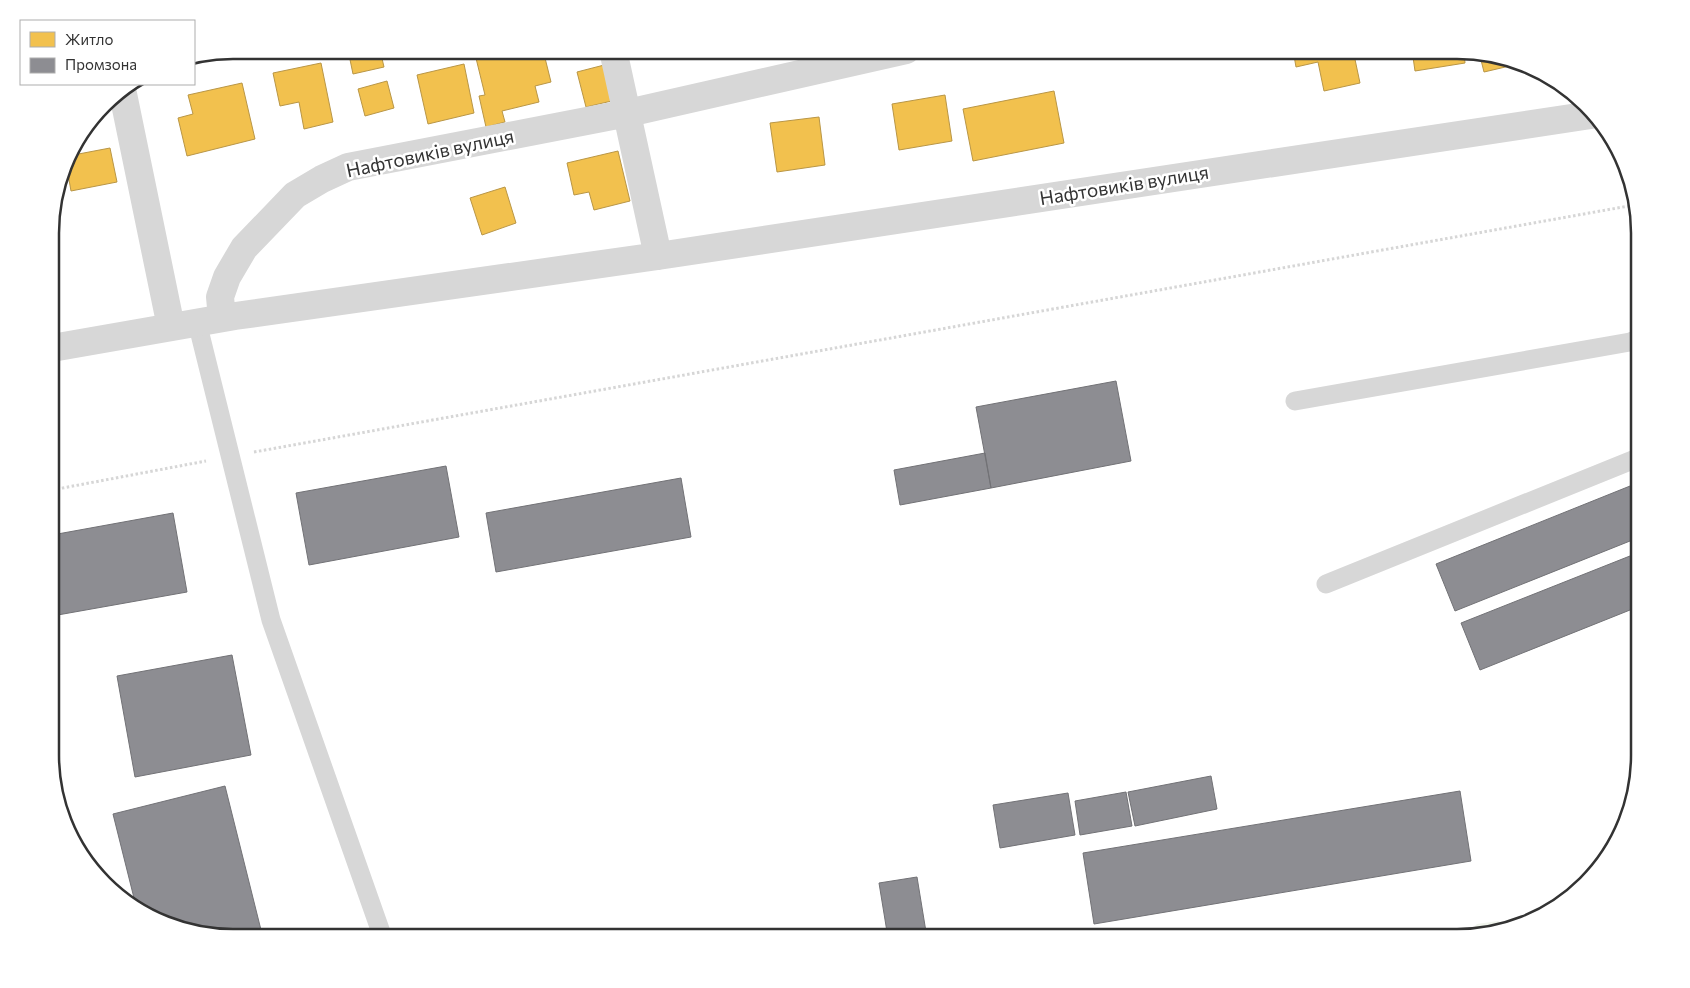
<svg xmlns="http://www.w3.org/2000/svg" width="1690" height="988" font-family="Commissioner,sans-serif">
  <rect width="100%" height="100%" fill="#fff"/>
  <!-- green -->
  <path fill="#f1f5ed" d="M1498,921L1507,926L1464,938L1477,924Z"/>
  <!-- homes -->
  <path fill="#f2c14e" stroke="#b99646" d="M348,50H380L384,67L353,74Z
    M474,50H543L551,82L535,86L539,102L502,111L505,122L486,127L479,96L485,95Z
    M1293,50H1353L1360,83L1324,91L1318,62L1296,67Z
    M1412,50H1457L1464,52L1465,63L1415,71Z
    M1480,56L1514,65L1484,72Z
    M321,63L333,122L304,129L299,102L280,106L273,73Z
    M464,64L474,113L428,124L417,75Z
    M608,64L616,100L586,107L577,72Z
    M387,81L394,108L365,116L358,89Z
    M242,83L255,139L187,156L178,118L193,114L188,95Z
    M1054,91L1064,143L973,161L963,109Z
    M945,95L952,141L899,150L892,104Z
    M819,117L825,165L777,172L770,123Z
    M110,148L117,182L71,191L66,163L68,156Z
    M618,151L630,201L594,210L589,192L574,195L567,163Z
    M505,187L516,223L482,235L470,198Z"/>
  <!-- industry -->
  <path fill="#8d8d92" stroke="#727276" d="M1116,381L1131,461L991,488L976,407Z
    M985,453L991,488L900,505L894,470Z
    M446,466L459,537L309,565L296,493Z
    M681,478L691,537L496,572L486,513Z
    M1640,482V537L1455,611L1436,564Z
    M173,513L187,592L52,616V535Z
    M1640,552V606L1480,670L1461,623Z
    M232,655L251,755L135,777L117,676Z
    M1211,776L1217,809L1135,826L1128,792Z
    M225,786L263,938H233L142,914L137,910L113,814Z
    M1460,791L1471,861L1094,924L1083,853Z
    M1126,792L1132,826L1080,835L1075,801Z
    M1068,793L1075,835L1000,848L993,805Z
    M917,877L927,938H888L879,883Z"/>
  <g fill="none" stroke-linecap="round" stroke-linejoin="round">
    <!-- path -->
    <path stroke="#d6d6d6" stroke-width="3" stroke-dasharray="2.5 2.5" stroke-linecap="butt" d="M254,452L1634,205
      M52,490L206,461"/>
    <!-- lane -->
    <path stroke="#d7d7d7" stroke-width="19" d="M197,322L271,620L383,938
      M1295,401L1630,342L1640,338
      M1326,584L1640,457"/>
    <!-- street -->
    <path stroke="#d7d7d7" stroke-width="28" d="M613,50L658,256
      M122,89L171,327
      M222,318L220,297L227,277L244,248L295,195L322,179L348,167L628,113L906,50
      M52,348L235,316L658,256L1591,115"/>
  </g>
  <g text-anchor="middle" stroke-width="5" stroke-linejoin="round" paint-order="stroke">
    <!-- street labels -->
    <g font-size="19" fill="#333" stroke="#fff">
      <text transform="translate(430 153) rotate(-12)" y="7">Нафтовиків вулиця</text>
      <text transform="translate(1124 185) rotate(-9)" y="7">Нафтовиків вулиця</text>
    </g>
  </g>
  <!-- crop -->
  <path d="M0 0H1690V988H0ZM233 59H1457A174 174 0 0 1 1631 233V755A174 174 0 0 1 1457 929H233A174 174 0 0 1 59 755V233A174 174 0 0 1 233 59Z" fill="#fff" fill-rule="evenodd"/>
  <path fill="none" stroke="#333" stroke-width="2.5" d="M233 59H1457A174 174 0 0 1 1631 233V755A174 174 0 0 1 1457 929H233A174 174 0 0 1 59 755V233A174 174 0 0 1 233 59Z"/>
  <!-- legend -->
  <rect x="20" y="20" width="175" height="65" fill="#ffffff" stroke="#adadad"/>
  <rect x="30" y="32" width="25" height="15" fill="#f2c14e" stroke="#adadad"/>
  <text x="65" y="45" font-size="15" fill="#333333">Житло</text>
  <rect x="30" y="58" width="25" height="15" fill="#8d8d92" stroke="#adadad"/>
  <text x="65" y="70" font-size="15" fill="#333333">Промзона</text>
</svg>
